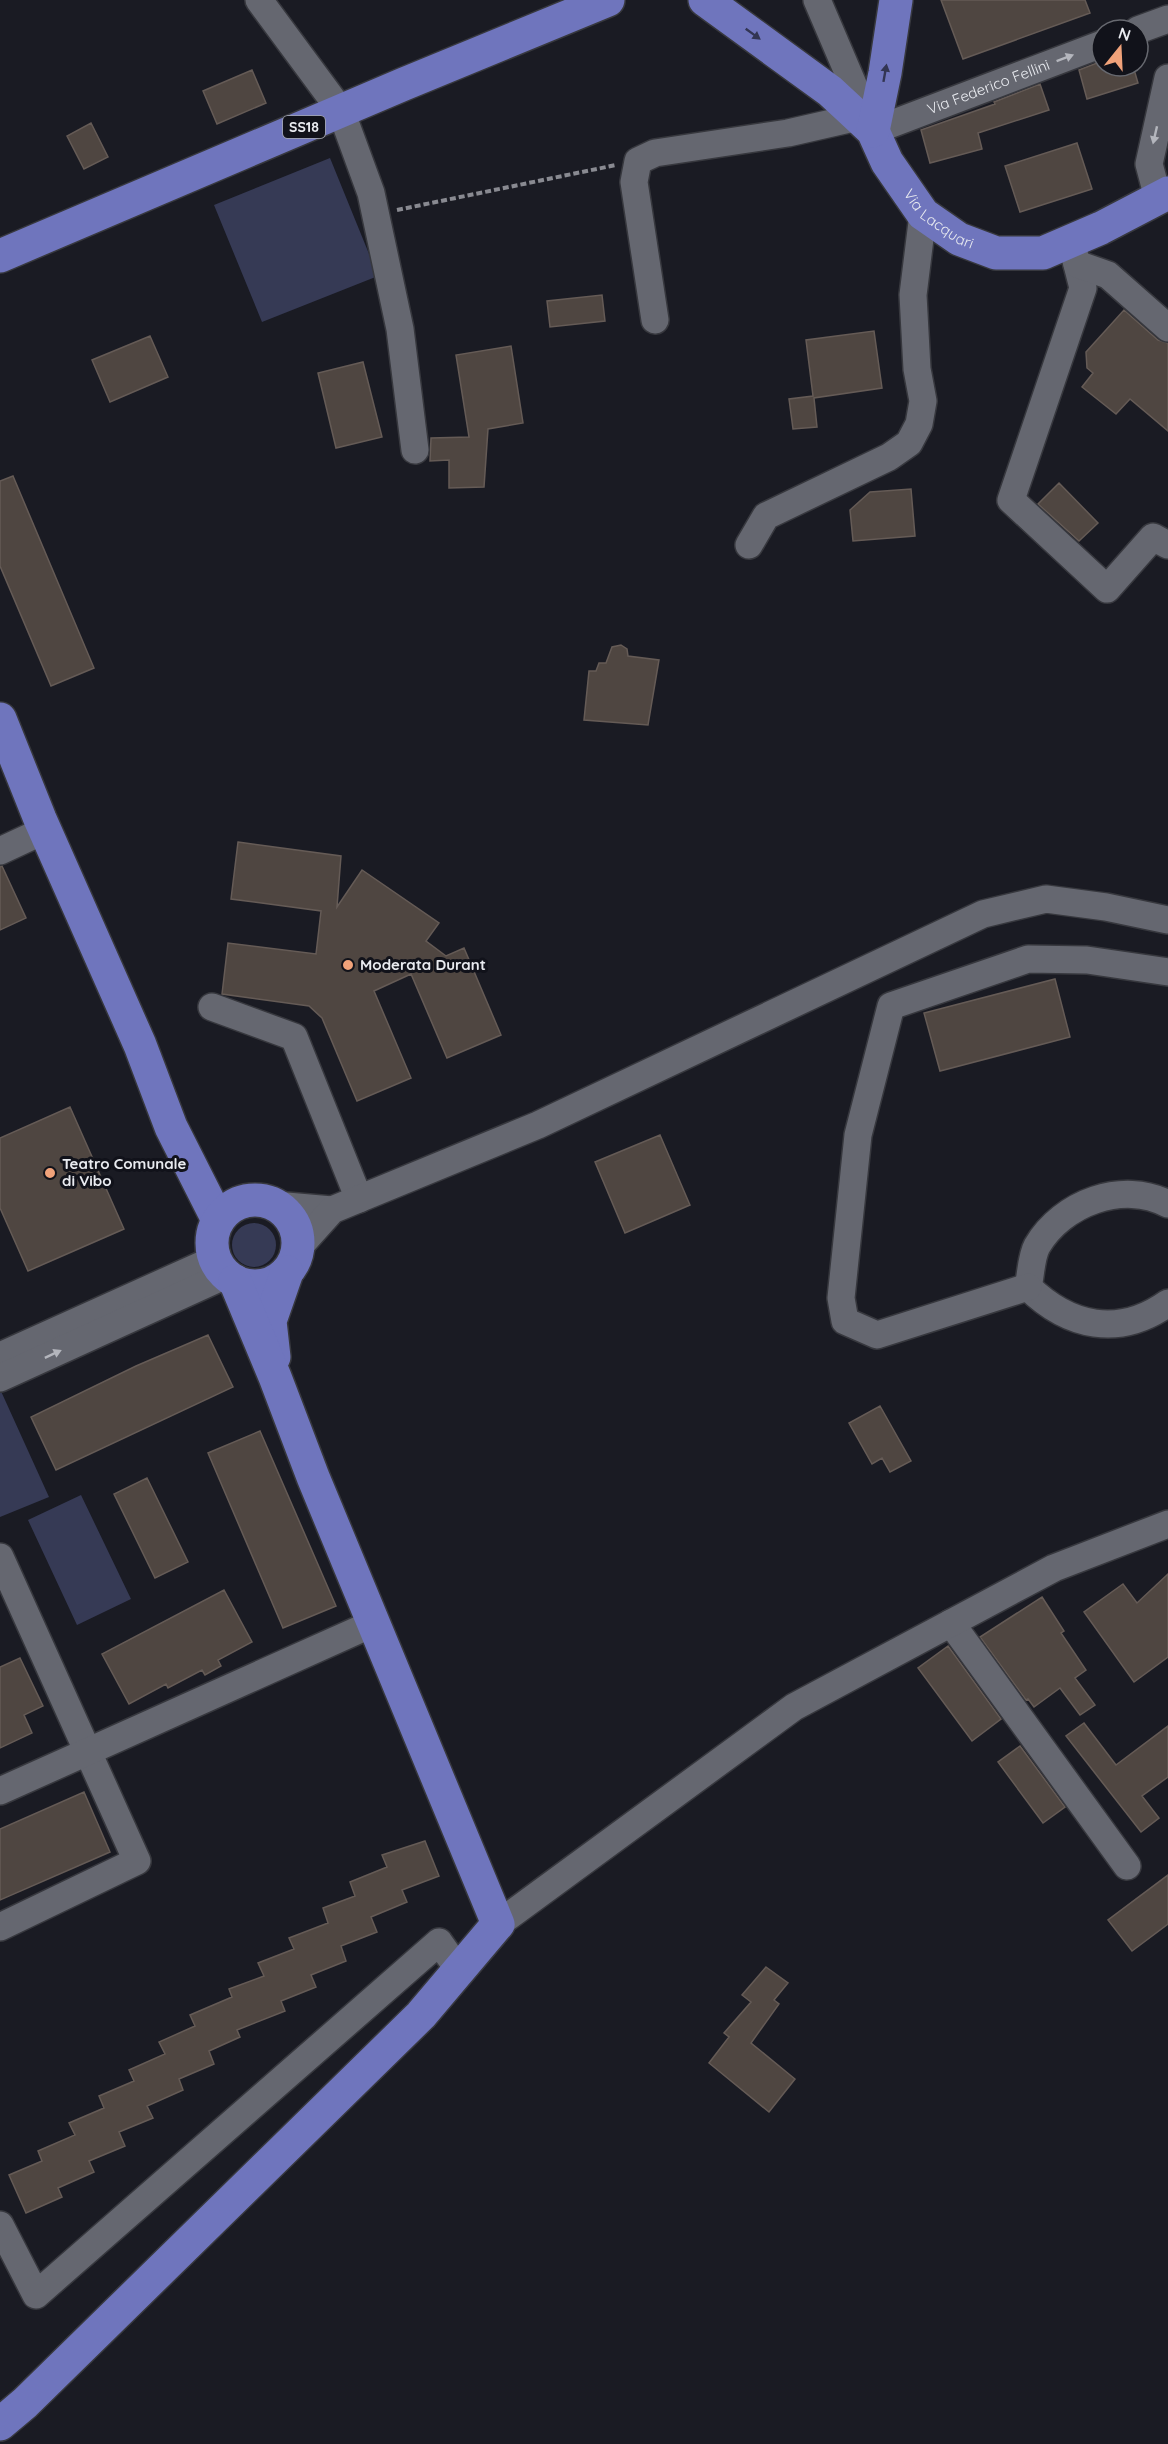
<svg xmlns="http://www.w3.org/2000/svg" width="1168" height="2444" font-family="Quicksand,sans-serif">
  <rect width="100%" height="100%" fill="#1a1b23"/>
  <!-- green -->
  <path fill="#363a55" d="M330,158L378,276L262,322L214,205Z
    M232 1245a22 22 0 1 1 44 0a22 22 0 1 1-44 0Z
    M0,1389L49,1497L0,1517Z
    M81,1495L131,1599L77,1625L28,1520Z"/>
  <!-- building -->
  <path fill="#4f4641" stroke="#655b56" stroke-width="1.5" d="M941,0H1085L1090,13L963,59Z
    M1102,61V66H1133L1138,83L1087,99L1079,70Z
    M252,70L266,103L217,124L203,91Z
    M1040,84L1049,110L978,133L982,149L930,163L921,130L995,104L994,102Z
    M91,123L108,157L84,169L67,136Z
    M1077,143L1092,189L1020,212L1005,166Z
    M602,295L605,321L550,327L547,301Z
    M1124,310L1158,340L1168,343V431L1130,399L1116,414L1082,387L1093,373L1087,368L1086,352Z
    M874,331L882,388L814,398L817,427L793,429L789,399L813,396L806,340Z
    M150,336L168,377L110,402L92,360Z
    M511,346L523,423L488,429L484,487L449,488V460L430,461L431,438L469,437L456,355Z
    M363,362L382,437L336,448L318,373Z
    M13,476L94,668L51,686L0,566V481Z
    M1059,483L1098,523L1079,541L1038,504Z
    M911,489L915,536L853,541L850,510L870,492Z
    M621,645L627,649L628,656L659,660L648,725L584,720L589,671H596L599,663H606L612,647Z
    M238,842L341,856L337,907L362,870L439,923L426,941L446,956L464,948L501,1035L447,1058L411,974L374,991L411,1078L357,1101L322,1018L309,1006L222,994L228,943L316,954L321,911L231,899Z
    M2,866L26,918L0,930V867Z
    M1055,979L1070,1037L940,1071L924,1013Z
    M70,1107L124,1229L28,1271L0,1208V1138Z
    M660,1135L690,1205L625,1233L595,1162Z
    M208,1335L233,1387L56,1470L31,1417L136,1366Z
    M880,1406L911,1461L890,1472L882,1458L872,1464L849,1423Z
    M260,1431L336,1606L283,1628L208,1453Z
    M147,1478L188,1562L155,1578L114,1494Z
    M1168,1574V1657L1134,1682L1084,1612L1123,1584L1137,1603Z
    M224,1590L252,1642L218,1660L221,1666L205,1675L202,1670L168,1688L166,1684L129,1704L102,1654Z
    M1042,1597L1064,1631L1061,1633L1086,1670L1075,1678L1095,1705L1080,1715L1060,1688L1034,1707L1028,1699L1026,1700L980,1637Z
    M948,1646L1001,1719L972,1741L918,1668Z
    M20,1658L43,1706L24,1715L32,1733L0,1748V1667Z
    M1084,1723L1116,1765L1168,1726V1777L1142,1796L1159,1818L1141,1832L1066,1736Z
    M1020,1746L1065,1807L1043,1823L998,1762Z
    M84,1792L110,1852L0,1900V1829Z
    M425,1841L439,1876L402,1890L407,1902L371,1917L377,1932L341,1946L346,1961L311,1975L316,1987L281,2001L285,2011L237,2030L240,2037L209,2051L214,2064L179,2079L183,2090L147,2106L153,2118L119,2132L125,2146L89,2161L94,2172L58,2188L62,2197L26,2213L9,2175L42,2161L38,2151L75,2135L69,2123L104,2108L99,2096L134,2081L129,2070L165,2054L159,2042L195,2026L190,2015L232,1997L229,1989L264,1976L258,1963L294,1949L289,1938L328,1923L323,1908L355,1896L350,1882L387,1867L382,1855Z
    M1168,1875V1924L1132,1951L1108,1920Z
    M766,1967L788,1983L774,2000L779,2004L751,2043L795,2079L769,2112L709,2063L729,2037L724,2033L751,2002L742,1995Z"/>
  <g fill="none" stroke-linecap="round" stroke-linejoin="round">
    <defs>
      <g id="minor">
        <path d="M259,0L341,111L371,193L400,329L415,450"/>
        <path id="s1" d="M817,0L873,131L1102,44"/>
        <path d="M1138,30L1168,19"/>
        <path d="M1158,198L1149,164L1168,78"/>
        <path d="M1071,241L1083,288L1011,500L1107,589L1153,537L1168,545"/>
        <path d="M1077,264L1108,275L1168,328"/>
        <path d="M655,320L634,182L638,161L655,153L788,133L858,117"/>
        <path d="M749,545L766,516L889,457L909,443L919,424L923,401L917,369L913,295L923,214"/>
        <path d="M0,851L45,830"/>
        <path d="M212,1007L294,1037L359,1199"/>
        <path d="M1168,1204C1123,1180 1062,1203 1037,1246C1031,1257 1031,1275 1028,1287C1069,1327 1119,1338 1168,1303"/>
        <path d="M275,1205L332,1210"/>
        <path d="M298,1248L332,1210L538,1125L983,914L1046,899L1106,907L1168,920"/>
        <path d="M1028,1287L877,1335L845,1321L841,1298L858,1135L891,1006L1028,959L1087,960L1168,972"/>
        <path d="M0,1356L215,1259"/>
        <path d="M0,1378L226,1275"/>
        <path d="M0,1557L137,1861L0,1927"/>
        <path d="M951,1623L1127,1866"/>
        <path d="M0,1791L374,1623"/>
        <path d="M498,1924L794,1707L1054,1568L1168,1524"/>
        <path d="M0,2225L36,2295L439,1942L459,1970"/>
      </g>
      <g id="major">
        <path id="s2" d="M705,0L830,91L858,117L873,131L887,162L923,214L959,239L996,253H1043L1101,228L1168,193"/>
        <path d="M873,131L885,73L896,0"/>
        <path d="M0,256L404,84L608,0"/>
        <path d="M0,719L40,819L140,1045L171,1127L218,1220"/>
        <circle cx="255" cy="1243" r="43"/>
        <path d="M274,1357L270,1321L287,1272"/>
        <path d="M0,2424L25,2403L421,2015L498,1924L313,1477L275,1377L235,1281"/>
      </g>
    </defs>
    <!-- minor casing -->
    <use href="#minor" stroke="#37383e" stroke-width="30"/>
    <!-- major casing -->
    <use href="#major" stroke="#37383e" stroke-width="36"/>
    <!-- path -->
    <path stroke="#898a91" stroke-width="4" stroke-dasharray="6 3" stroke-linecap="butt" d="M397,210L616,165"/>
    <!-- minor -->
    <use href="#minor" stroke="#656770" stroke-width="27"/>
    <!-- major -->
    <use href="#major" stroke="#6f75bd" stroke-width="33"/>
  </g>
  <!-- one-way arrows -->
  <defs><path id="oneway-solid" d="M-6-.8H1V-3.2L6.5 0L1 3.2V.8H-6Z" transform="scale(1.5)"/></defs>
  <g fill="#323553">
    <use href="#oneway-solid" transform="translate(753 34) rotate(36)"/>
    <use href="#oneway-solid" transform="translate(885 73) rotate(-80)"/>
  </g>
  <g fill="#b4b6bd">
    <use href="#oneway-solid" transform="translate(1065 58) rotate(-21)"/>
    <use href="#oneway-solid" transform="translate(1155 135) rotate(103)"/>
    <use href="#oneway-solid" transform="translate(53 1354) rotate(-25)"/>
  </g>
  <!-- markers -->
  <g fill="#f0a27a" stroke="#11121a" stroke-width="2">
    <circle cx="348" cy="965" r="6"/>
    <circle cx="50" cy="1173" r="6"/>
  </g>
  <g text-anchor="middle" stroke-width="6" stroke-linejoin="round" paint-order="stroke">
    <!-- shield labels -->
    <rect fill="#11121a" stroke="#a8aab0" stroke-width="1.5" x="283" y="116" width="42" height="22" rx="4.5"/>
    <g font-size="14" font-weight="bold" fill="#e9ebf0">
      <text x="304" y="132">SS18</text>
    </g>
    <!-- street labels -->
    <g font-size="15" fill="#e9ebf0" stroke="#11121a">
      <text dy="5" stroke="none"><textPath href="#s1" startOffset="266">Via Federico Fellini</textPath></text>
      <text dy="5" stroke="none"><textPath href="#s2" startOffset="326">Via Lacquari</textPath></text>
    </g>
    <!-- poi labels -->
    <g font-size="15" font-weight="bold" fill="#e9ebf0" stroke="#11121a" text-anchor="start">
      <text x="360" y="970">Moderata Durant</text>
      <text x="62" y="1169">Teatro Comunale<tspan x="62" dy="17">di Vibo</tspan></text>
    </g>
  </g>
  <!-- north arrow -->
  <g transform="translate(1120 48) rotate(18)"><circle r="28" fill="#11121a" stroke="#676970" stroke-width="1.5"/>
  <path d="M0-4.5L10 22L0 15L-10 22Z" fill="#f0a27a"/>
  <text y="-9" font-size="16" font-weight="bold" text-anchor="middle" fill="#e9ebf0">N</text>
  </g>
</svg>
